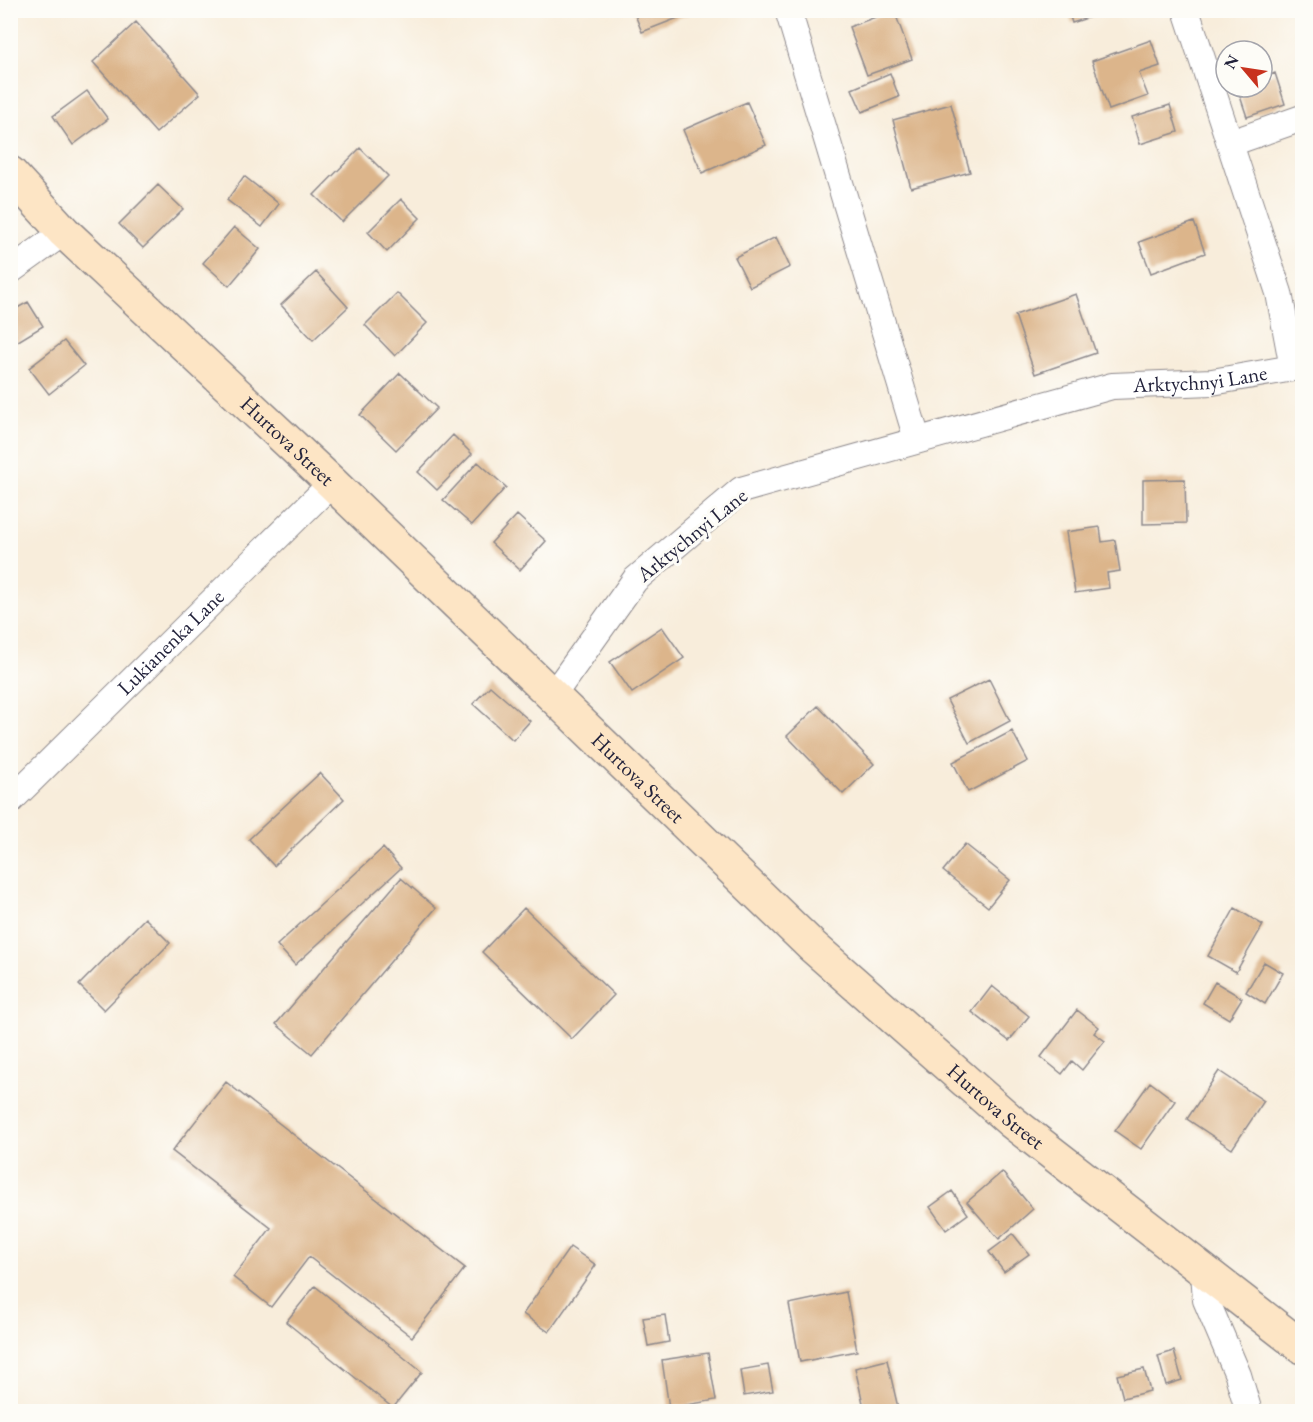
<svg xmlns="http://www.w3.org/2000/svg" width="1313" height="1422" font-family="'EB Garamond',serif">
  <rect width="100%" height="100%" fill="#fdfcf7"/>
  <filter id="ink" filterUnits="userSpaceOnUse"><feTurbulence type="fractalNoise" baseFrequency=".0167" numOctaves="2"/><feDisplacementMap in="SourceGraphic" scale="12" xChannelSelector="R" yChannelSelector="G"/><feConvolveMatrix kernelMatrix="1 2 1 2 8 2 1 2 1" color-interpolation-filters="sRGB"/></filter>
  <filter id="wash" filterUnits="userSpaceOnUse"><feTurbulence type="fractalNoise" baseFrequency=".008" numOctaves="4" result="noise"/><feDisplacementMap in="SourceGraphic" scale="24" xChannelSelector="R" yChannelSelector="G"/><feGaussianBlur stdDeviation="1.35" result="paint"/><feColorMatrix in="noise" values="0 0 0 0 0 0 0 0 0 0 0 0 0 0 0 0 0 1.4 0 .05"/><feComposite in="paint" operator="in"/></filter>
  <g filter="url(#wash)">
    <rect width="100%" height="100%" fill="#f8eddb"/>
    <g id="blocks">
      <!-- building -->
      <path fill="#dcb58b" d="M633,10H696V11L642,32Z
        M894,10L912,59L867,75L849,27Z
        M1068,10H1108V11L1072,23Z
        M136,22L200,94L156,133L93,62Z
        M1151,40L1160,66L1139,73L1148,96L1109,110L1092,61Z
        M890,73L899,97L862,112L852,89Z
        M1275,73L1285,104L1247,117L1237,87H1262V78Z
        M87,91L108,119L73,145L53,116Z
        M747,102L766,145L702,173L683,130Z
        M951,104L970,172L911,188L893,120Z
        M1170,105L1178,132L1140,144L1132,117Z
        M360,148L388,176L342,222L314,195Z
        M244,176L279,204L262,227L227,200Z
        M158,185L183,209L143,248L119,224Z
        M401,199L420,218L387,252L368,232Z
        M1194,222L1205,253L1151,273L1139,242Z
        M234,227L260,249L229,286L203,263Z
        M776,237L790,267L750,287L735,257Z
        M316,272L348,307L313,340L281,305Z
        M397,293L427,323L395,356L365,325Z
        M1076,294L1096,353L1035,374L1015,315Z
        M28,302L43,326L15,343L10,335V312Z
        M64,341L84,366L49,394L29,368Z
        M400,373L437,408L396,450L360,415Z
        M453,435L472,454L437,490L418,472Z
        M478,462L506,487L472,525L443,500Z
        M1185,479L1186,523L1143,524V480Z
        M517,515L546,541L520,570L491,543Z
        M1100,527L1102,542L1115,540L1120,571L1107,573L1109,588L1075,593L1066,532Z
        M662,627L684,658L632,693L610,662Z
        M989,679L1010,721L969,743L947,700Z
        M490,686L530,721L513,740L473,704Z
        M818,706L874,764L843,794L787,736Z
        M1012,731L1028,761L968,792L953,762Z
        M320,773L344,799L274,866L249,839Z
        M965,844L1010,880L988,907L943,871Z
        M383,848L401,868L295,965L277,945Z
        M401,878L436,908L312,1054L276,1024Z
        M524,908L614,995L572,1039L482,952Z
        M1235,908L1263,925L1236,972L1208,956Z
        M145,918L170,943L104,1010L79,985Z
        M1264,962L1283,973L1265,1004L1246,992Z
        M1215,982L1242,998L1229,1019L1203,1003Z
        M992,986L1029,1016L1009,1041L972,1012Z
        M1077,1010L1099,1027L1094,1033L1105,1041L1082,1070L1072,1061L1062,1074L1041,1057Z
        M1219,1071L1264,1101L1232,1149L1187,1119Z
        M226,1082L465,1268L412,1337L309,1257L271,1307L233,1277L271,1228L172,1151Z
        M1150,1082L1175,1101L1141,1149L1115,1131Z
        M1002,1172L1033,1209L999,1239L967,1202Z
        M952,1191L968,1214L946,1230L930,1207Z
        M1013,1234L1029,1254L1004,1272L989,1252Z
        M570,1247L596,1265L549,1332L523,1314Z
        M315,1286L422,1372L393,1408L286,1322Z
        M846,1292L857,1351L800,1362L789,1304Z
        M665,1315L669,1342L648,1346L643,1318Z
        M1174,1351L1182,1380L1166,1385L1158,1356Z
        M708,1353L716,1400L669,1408L662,1360Z
        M887,1360L899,1412H865L855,1368Z
        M768,1365L773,1391L744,1396L740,1370Z
        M1144,1369L1150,1391L1123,1398L1117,1375Z"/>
    </g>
  </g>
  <g filter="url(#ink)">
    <use href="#blocks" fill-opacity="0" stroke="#8d888b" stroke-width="1.5"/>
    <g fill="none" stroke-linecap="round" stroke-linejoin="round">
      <defs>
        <g id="street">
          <path d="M788,10L917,439"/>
          <path d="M1231,143L1302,118"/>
          <path d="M10,271L64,232"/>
          <path id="s1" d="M553,695L635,580L741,490L1112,386L1212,382L1293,368L1279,293L1186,10"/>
          <path id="s2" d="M10,801L332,483"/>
          <path d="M1204,1272L1206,1300L1238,1375L1249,1412"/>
        </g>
        <g id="secondary">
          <path id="s3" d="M10,173L64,232L332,483L812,946L1012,1122L1302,1347"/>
        </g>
      </defs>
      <!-- street casing -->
      <use href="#street" stroke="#8d888b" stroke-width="28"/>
      <!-- secondary casing -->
      <use href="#secondary" stroke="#8d888b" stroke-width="36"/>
      <!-- street -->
      <use href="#street" stroke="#fff" stroke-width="26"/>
      <!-- secondary -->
      <use href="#secondary" stroke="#fde5c5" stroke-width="33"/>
    </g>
  </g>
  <g text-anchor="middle" stroke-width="6" stroke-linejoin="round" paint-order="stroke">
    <!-- street labels -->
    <g font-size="21" fill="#22223b" stroke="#fdfcf7">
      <text dy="7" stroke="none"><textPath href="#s1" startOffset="754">Arktychnyi Lane</textPath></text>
      <text dy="7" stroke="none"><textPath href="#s3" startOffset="386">Hurtova Street</textPath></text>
      <text transform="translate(692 535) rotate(-39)" y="7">Arktychnyi Lane</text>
      <text dy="7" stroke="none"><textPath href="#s2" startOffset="226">Lukianenka Lane</textPath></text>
      <text dy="7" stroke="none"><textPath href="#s3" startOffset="872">Hurtova Street</textPath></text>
      <text dy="7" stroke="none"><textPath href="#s3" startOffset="1358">Hurtova Street</textPath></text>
    </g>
  </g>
  <!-- margin -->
  <rect width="1313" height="1422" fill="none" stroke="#fdfcf7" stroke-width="36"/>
  <!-- north arrow -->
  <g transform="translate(1244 69) rotate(299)"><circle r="28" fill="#fdfcf7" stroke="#a5a5ac" stroke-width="1.5"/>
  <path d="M0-4.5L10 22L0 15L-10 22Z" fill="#c8321e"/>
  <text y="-9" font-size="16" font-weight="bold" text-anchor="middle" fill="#22223b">N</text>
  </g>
</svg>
